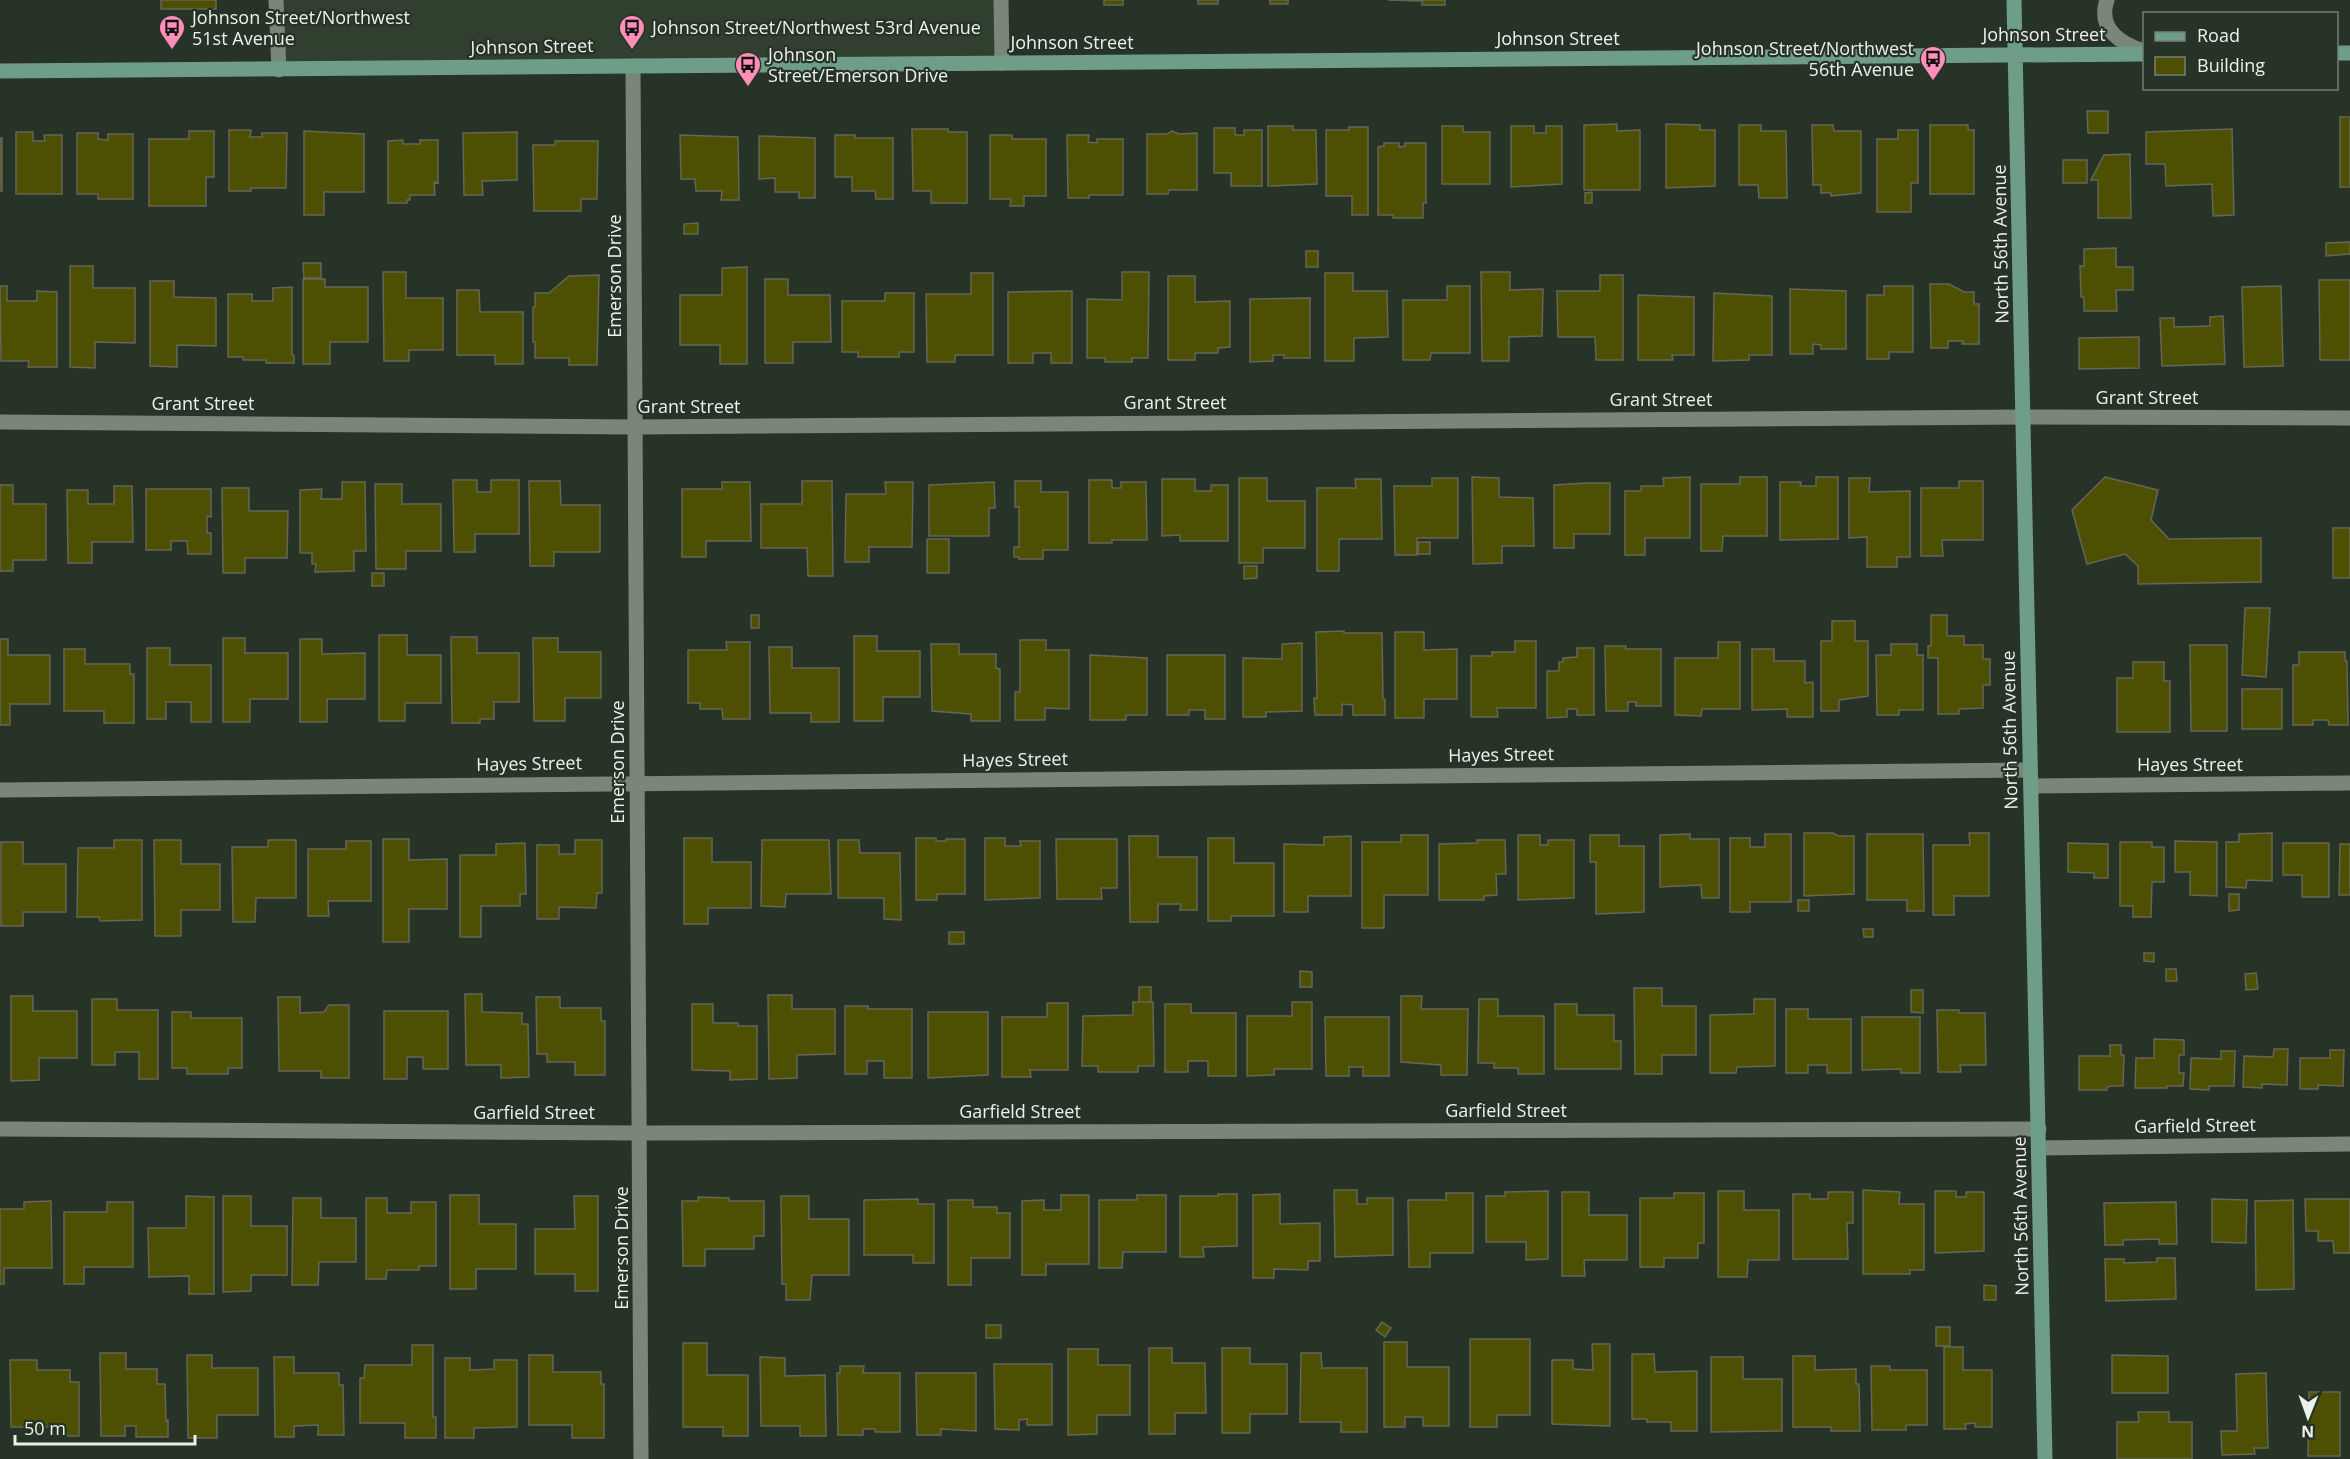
<svg xmlns="http://www.w3.org/2000/svg" width="2350" height="1459" font-family="'Open Sans',sans-serif">
  <rect width="100%" height="100%" fill="#283327"/>
  <!-- built -->
  <path fill="#303f2e" d="M278,0H1001L1002,63L279,70Z"/>
  <!-- building -->
  <path fill="#4d5002" stroke="#646656" stroke-width="1.5" d="M161,0H216V9H161Z
    M1104,0H1123V5H1104Z
    M1198,0H1218V4H1198Z
    M1270,0H1288V4H1270Z
    M1388,0H1445V5H1422V1Z
    M2087,111H2108V133H2088Z
    M2340,117H2350V187H2340Z
    M1617,124V131L1640,130V190H1584V125Z
    M1666,124L1700,125V130H1715V186L1666,188Z
    M1739,125H1761V131H1786L1787,198H1759L1758,185H1739Z
    M1812,125H1833L1834,131H1861V193L1831,196V193H1821V185H1813Z
    M1930,125H1968V130H1974V194H1930Z
    M1268,126H1293V130H1316L1317,184L1268,186Z
    M1442,126H1463V132H1490V184H1442Z
    M1511,126H1534V133H1546V126H1562V184L1511,187Z
    M1349,127H1368V215H1352V196H1326V130H1349Z
    M1214,128H1235V135H1244V130H1262V186H1231V173H1214Z
    M912,129H948V132H967V203H931V191H913Z
    M2232,129L2234,215L2213,216L2212,184L2166,186L2165,164H2146V132Z
    M229,130H251L250,137H262V133H287L286,188H251V191H229Z
    M1898,130H1918V183H1911V212H1877V139H1898Z
    M189,131H214V177H206V206H149V139H189Z
    M304,131L364,134V192H324V215H304Z
    M1172,131L1179,134L1197,133V190H1169L1168,194H1147V134H1167Z
    M16,132H33V141H45L44,135H62V194H16Z
    M517,132V180L482,181L483,195H464L463,133Z
    M77,133H98V139L108,140V134H133V199H98V194H77Z
    M680,135L738,137L739,200H721L722,191H696L695,179H681Z
    M835,135H855V138H893V199H876L875,191H852V177H835Z
    M990,135H1012V139H1046V196H1024V206H1010L1011,199H990Z
    M1067,135H1089L1088,142L1097,143V139H1123V195H1089V198H1068Z
    M759,136L815,138V198H799V192H775V178L759,179Z
    M0,138H2V191H0Z
    M403,140V144H420V140H438V183L434,182L435,195H410V200H407V203H388V141Z
    M555,141H598L597,199H581V211H534L533,145H555Z
    M1384,143H1399V147L1405,146V143H1426V203H1423V218H1393V215H1378V147L1384,146Z
    M2130,154L2131,218H2098V180H2091L2104,155Z
    M2063,160H2087V183H2063Z
    M1592,192V203H1585V193Z
    M698,223V234H684V224Z
    M2350,242V254L2326,256V243Z
    M2116,248V267H2133V290H2116L2117,311H2084V297H2081L2080,266H2084V249Z
    M1306,251H1318V267H1306Z
    M303,263H321V278H304Z
    M70,266H93V288H135V343L95,342V368L70,367Z
    M747,267V364H720V345H680V295H722V268Z
    M383,272H406V298H443V350H409V361H384Z
    M1122,272H1149L1148,358H1132V362H1105V358H1087V299L1122,300Z
    M1481,272H1510V290L1543,289L1542,336L1509,337V361H1482Z
    M971,273H993V355H955V362H927L926,294H971Z
    M1325,273H1353V291H1387L1388,337L1354,338V361H1325Z
    M599,275L597,365H569V358H535V342H533V307H535V293H549L569,276Z
    M1600,275H1623V360H1596L1595,337H1558L1557,291H1600Z
    M1168,276H1195V302L1230,301V347L1218,348V353H1195V360H1168Z
    M303,279H325V287H368V342H330V364H303Z
    M765,279H788V295H830L831,342H793V363H765Z
    M2319,280H2350V360H2320Z
    M150,281H174V297L216,298V346L177,345V367L150,366Z
    M1930,284H1949L1964,292H1974V304H1979V344H1962L1963,341H1948V348H1931Z
    M0,286H7V301H37V291L57,292V367H28L29,361H1Z
    M1447,286H1470V353H1431L1430,360H1403V300H1447Z
    M1884,286H1913V352H1889V359H1867V295H1884Z
    M2281,286L2283,366L2244,367L2242,287Z
    M292,287V355H294V363H266V360H243V357H228V294H252V301H273V288Z
    M1790,289L1846,291V349H1821V345L1813,344V354H1790Z
    M457,290H479L480,312H523V364H495V355H457Z
    M1072,291V363H1051V353H1033V363H1008V292Z
    M885,293H914V352H899V357H858V352H842V301H885Z
    M1714,293L1772,296V355H1749V360L1713,361Z
    M1638,295L1694,297V355H1672L1673,360H1638Z
    M1310,298V358H1284V355H1273V361L1250,362V299Z
    M2223,316L2225,364L2162,366L2160,318H2174V327L2210,326V317Z
    M2139,337V368L2079,369V338Z
    M1472,477L1499,478V497L1533,498L1534,546H1502V563L1473,564Z
    M1690,477V538H1645V555H1625V491H1641V486H1664L1663,478Z
    M1740,477H1767V536H1723L1722,551H1701V484H1740Z
    M1816,477H1838V539L1780,540V482H1801L1800,486H1816Z
    M2105,477L2158,490L2151,520L2169,539L2261,538V582L2138,584V566L2125,554L2087,564L2072,510Z
    M1239,478H1267V501H1305V548H1263V563H1239Z
    M1432,478H1458V538H1417V555H1395L1394,486H1432Z
    M1849,478H1870L1869,492L1910,491V557H1897V567H1867V537L1849,538Z
    M1162,479H1195V491H1211V485H1228V541H1180V535L1162,536Z
    M1355,479H1381L1382,539H1339V571H1317V488H1356Z
    M453,480H477V492H491V480H519V534H475V552H454Z
    M1089,480H1112V488H1121V482H1146L1147,540H1112V543H1089Z
    M529,481H560L561,505H600V552H554V566H530Z
    M802,481H832L833,576H808L807,548H761V504H802Z
    M1015,481H1041V492H1068V550H1043V559H1019V557H1014V547H1019V507H1015Z
    M1959,481H1983V540H1942L1943,556H1921V488H1959Z
    M342,482H365L366,551H354V571L315,572L316,564H312V553H300V490L322,489L321,499H342Z
    M722,482H750L751,541H706V557H682V489H722Z
    M885,482H913L912,547H869V562H845L846,494H886Z
    M994,482L995,508H989V536H929V485Z
    M1586,483H1610V534H1574V548H1554V485Z
    M375,484H402V504H441V551H406V569H376Z
    M0,485H13V504H46V560H13V571H0Z
    M114,486H132L133,542H92V563H68L67,490H88V504H114Z
    M222,488H249V511H288L287,558H245V573H223Z
    M146,489H211V517L207,516V533H211V554H188L187,541H171V550H146Z
    M2333,528H2350V578H2333Z
    M927,539H949V573H927Z
    M1418,542H1430V554H1418Z
    M1244,566H1257V578L1244,579Z
    M372,573H384V586H372Z
    M2245,608H2270L2266,677L2242,675Z
    M751,615H759V628H751Z
    M1931,615H1947V636H1964V645H1983V659H1990V685H1983V708L1959,709V714H1938V658H1928V646H1931Z
    M1832,621H1855V641H1868V696L1839,700V711H1821V641H1832Z
    M1344,631V633H1382L1383,699H1385V715H1353V705L1342,704V715H1315L1314,698H1317L1316,632Z
    M1395,632H1424V650L1457,649V699H1424V718H1395Z
    M379,635H407V655H441V703H405V721H379Z
    M854,636H877V651H920V697H883V721H854Z
    M451,637H477V653H519V702H494V719H480V723H452Z
    M223,638H245V653H288V699H250V722H223Z
    M533,638H558V652H601V698H565V721H534Z
    M0,639H8V655H50V704H10V725H0Z
    M300,639H322V654L365,653V699H327V722H300Z
    M1020,640H1046V650H1069V709L1045,708V720H1015V692H1020Z
    M1515,641H1536V708H1497L1498,717H1471V656H1492V652H1515Z
    M726,642H750V719H723L722,709H700V703H688V650H727Z
    M1718,642H1740V709H1702L1701,716L1675,715V658H1718Z
    M1302,643V711L1266,712V717H1243V658L1282,659V644Z
    M931,644H959V654H996V668L1000,669V721H971V714L932,711Z
    M1891,644H1917V655H1923V710H1899V715H1877L1876,655H1891Z
    M2190,645H2227V731H2191Z
    M1605,646H1626V649H1661V706H1636V702H1628V711H1606Z
    M769,647H792V668H839V722H811V713H770Z
    M147,648H170V665H211V722H191V702H166V719H147Z
    M1577,648H1594V715H1577V709H1567V717L1547,718V671H1559V662H1563V658L1577,657Z
    M64,649H85V664H130V674H134V723H104V711H64Z
    M1752,649H1774V661H1805V683L1813,682V717H1787V709L1752,710Z
    M2299,652H2345V660L2347,661L2348,725H2329L2328,720H2313V725H2293V665H2299Z
    M1090,655L1147,658V715H1126V720H1090Z
    M1167,655H1225V719H1205V710H1189V715H1167Z
    M2133,662H2164V681H2170V732H2117V678H2133Z
    M2242,689H2282V729H2242Z
    M1804,833H1833L1838,836H1854V894L1804,896Z
    M1969,833H1989V896H1954V915H1933V845H1970Z
    M2272,833V881L2247,880L2246,888L2226,887V842H2239V834Z
    M1690,834V839H1719V898H1702L1701,885L1660,887V835Z
    M1765,834H1791V902H1750V912H1730V838H1750V847H1765Z
    M1867,834H1923L1924,911H1907V900H1867Z
    M1401,835H1428V895H1384V928H1362V842H1401Z
    M1518,835H1540V845H1548V840H1574V898L1518,900Z
    M1590,835H1619V846H1644V912L1596,914V862H1590Z
    M1129,836H1158V857H1197V910H1180L1181,904H1158V922H1130Z
    M1351,836V896H1308V912H1284V844L1324,845V837Z
    M684,838H712V862H751V908H708V924H684Z
    M916,838H936V841H946V839H965V894H937V900H916Z
    M985,838H1005V846H1021L1020,841H1040V898L985,900Z
    M1208,838H1234V863H1274V916H1231V921H1208Z
    M383,839H409V860L447,859V909H409V942H383Z
    M1056,839H1117V888H1101L1102,899H1057Z
    M114,840H142V920L100,921L99,917H77L78,848H114Z
    M154,840H181V864H220V910H181V936H155Z
    M268,840H296V898H256L255,922H233L232,847H268Z
    M575,840H602V893H597L596,908L559,907V919H537V845H559V854H575Z
    M762,840H829L831,894H786L785,907L761,906Z
    M838,840H859L860,853H900L901,920L884,919V898H838Z
    M1477,840H1505L1506,874H1496L1497,895L1484,896V900H1439V844L1477,843Z
    M346,841H371V901H328L329,916H308V849H346Z
    M2175,841L2217,842V896L2190,895V872H2175Z
    M1,842H23V864H66V912H23V926H1Z
    M2120,842H2152V847H2164V882H2152L2151,917H2133V906H2120Z
    M525,843L526,894H520V906H481V937H460V855H496V844Z
    M2068,843L2108,844V878H2094V873L2068,872Z
    M2283,843H2329V897H2302V875H2283Z
    M2340,844H2350V895H2339Z
    M2229,894H2239V910L2229,911Z
    M1798,900H1809V911H1798Z
    M1863,929H1873V937H1864Z
    M949,932H964V944H949Z
    M2144,953H2154V962L2144,961Z
    M2166,969H2176L2177,981H2166Z
    M1300,971L1312,972V987H1300Z
    M2256,973L2258,989L2246,990L2245,974Z
    M1139,987H1151V1002H1139Z
    M1634,988H1662V1006H1696V1055H1662V1074H1635Z
    M1911,990H1923V1013L1911,1012Z
    M465,994H482V1012L522,1013V1024H528L529,1077L501,1078V1065H466Z
    M768,995H792V1009H835V1054L797,1055V1078L769,1079Z
    M11,996H33V1011H77V1058H39V1080L11,1081Z
    M1401,996H1422L1421,1009H1468L1467,1075H1441V1065L1401,1062Z
    M278,997H300V1013L324,1012L329,1005H349V1078H321V1071H279Z
    M536,997H560V1008H601V1021H605V1075H575V1062H547V1054H537Z
    M92,999H117V1010H158V1079H139V1052H115V1065H92Z
    M1479,999H1498V1016H1544V1074H1518V1068H1494V1063H1478Z
    M1754,999H1775V1066L1737,1067L1736,1073H1710V1015L1754,1014Z
    M1133,1002H1153L1154,1066H1138V1072H1098V1066H1082L1083,1016L1133,1015Z
    M1292,1002H1312V1069H1274V1075L1247,1076V1016H1292Z
    M1047,1003H1068V1070H1030L1031,1077H1002V1017H1047Z
    M692,1004H713V1023H738V1026H757V1079L730,1080V1071L692,1070Z
    M1165,1004H1191V1013H1236V1076H1208V1061H1188V1072H1165Z
    M1555,1004H1577V1015H1614V1041H1621V1069H1555Z
    M845,1006H868V1009H912V1078H884V1061H867V1074H845Z
    M1786,1009H1808V1019H1851V1073H1827V1065H1808V1073H1786Z
    M1937,1010H1959V1013H1985L1986,1065H1960L1961,1072H1938Z
    M384,1011H448V1069H423V1057H407V1079H384Z
    M172,1012H191V1018H242V1068H228V1074H187V1068H172Z
    M928,1012H988V1075L928,1078Z
    M1325,1017H1389V1076H1363V1067H1349V1076H1326Z
    M1862,1017H1920V1073H1901V1069L1862,1070Z
    M2154,1039L2184,1040V1055H2179V1073H2184L2183,1086H2167V1088H2135L2136,1058H2154Z
    M2110,1045H2121V1055H2124L2123,1086H2112L2107,1087V1090H2079V1056H2110Z
    M2274,1049H2288L2287,1085L2262,1084V1088L2243,1087L2244,1056L2273,1057Z
    M2330,1050H2344L2343,1086L2318,1085V1089H2300V1058H2330Z
    M2221,1051H2235L2234,1086H2209V1090L2190,1089L2191,1058L2221,1059Z
    M1334,1190H1357V1204H1367V1198H1393V1255L1335,1257Z
    M1863,1190L1900,1192L1899,1204H1924V1270H1910V1274H1863Z
    M1548,1191V1259L1526,1260V1242H1486V1196H1505V1192Z
    M1718,1191H1744V1210H1779V1260H1748L1747,1277H1718Z
    M1935,1191H1956V1197H1966V1192H1984V1251L1935,1253Z
    M1562,1192H1589V1215H1627V1260H1584L1585,1276H1562Z
    M1828,1192H1853V1223H1847L1848,1259H1793V1194H1810V1199H1828Z
    M1446,1193H1473V1253H1430V1267H1409L1408,1200H1446Z
    M1674,1193H1704V1243H1698V1258H1664V1267H1640V1198H1674Z
    M1218,1194H1237V1246L1203,1247L1204,1257H1180V1196H1218Z
    M1280,1194V1224L1320,1223V1261H1308V1270L1274,1269V1278H1253V1195Z
    M450,1195H479V1224H516V1269H476V1289H450Z
    M1061,1195H1089V1264H1046V1275H1022V1201L1044,1200V1210H1061Z
    M1137,1195H1166V1252H1123L1122,1268H1099V1200H1137Z
    M186,1196L214,1197V1294H189V1276L149,1277L148,1228H186Z
    M223,1196H251V1226H287V1275H251V1291L223,1292Z
    M574,1196H598V1291H575V1274H535V1229H575Z
    M781,1196H809V1219H849V1275H812L810,1300H786V1284H782Z
    M698,1197L729,1198V1201H764V1236H754V1249H705V1266H683L682,1201H698Z
    M293,1198H321V1218H356V1262H319L318,1285H292Z
    M366,1198H387V1213H411V1202H436V1266H419V1270H387L386,1279H366Z
    M918,1199V1204H934V1263H913V1255H864V1200Z
    M2212,1199L2247,1200L2246,1243L2212,1242Z
    M2305,1199H2350V1253H2334L2333,1241H2318V1231H2306Z
    M948,1200H973V1207H997V1213H1010V1258H971V1285H948Z
    M2293,1200L2294,1289L2256,1290L2255,1201Z
    M51,1201L52,1268H4V1284H0V1209H24V1202Z
    M107,1202H133V1267H84V1284H64V1212H107Z
    M2176,1202L2177,1244H2159V1239L2123,1240V1245H2105L2104,1203Z
    M2157,1258H2175L2176,1299L2106,1301L2105,1259H2124V1263L2157,1262Z
    M1984,1285L1996,1286V1300H1984Z
    M1382,1322L1391,1328L1385,1337L1376,1330Z
    M986,1325H1001V1338H986Z
    M1936,1327H1950V1346H1936Z
    M1470,1339H1530V1415H1497V1427H1470Z
    M1384,1342H1407V1367H1449V1426H1423V1417H1405V1427H1384Z
    M683,1343H707V1375H748V1436H723V1427H683Z
    M1592,1344H1610V1426L1552,1424V1360H1573V1369L1593,1370Z
    M412,1345H433V1417H436V1438H405V1423H360V1378H364L365,1365H412Z
    M1944,1347H1963V1370H1992V1427H1975V1423L1965,1424L1966,1429H1944Z
    M1149,1348H1172V1363H1205L1206,1413H1175V1434H1149Z
    M1222,1348H1250V1364H1287V1414H1250V1433H1222Z
    M1068,1349H1098V1365H1130V1415H1097V1434L1068,1435Z
    M100,1353H126V1369H157V1384H165L166,1421L168,1420V1437H136V1426H125V1436H101Z
    M1301,1353H1321L1322,1368H1367V1432H1341V1422H1300Z
    M1632,1354H1654L1655,1372L1697,1371V1431H1671V1422H1647V1419H1632Z
    M187,1355H212V1368H258V1415H217V1438H188Z
    M529,1355H553V1372H601V1384H604V1438H572V1425H529Z
    M2112,1355L2168,1356V1393H2112Z
    M1793,1356H1815V1370L1856,1369V1384H1859L1860,1431H1831V1427H1793Z
    M274,1357H294V1373H339V1385H343L344,1435H318V1425L294,1426V1437H275Z
    M760,1357L785,1358V1376L825,1375L826,1436H800V1426H761Z
    M1711,1357H1743V1379H1782V1431L1711,1432Z
    M445,1358H470V1370L494,1369V1360H517V1427L474,1428V1438H445Z
    M10,1360H37V1370H70V1382H79V1436H51V1427H11Z
    M994,1364H1052V1425H1027V1419L1019,1420V1430L995,1429Z
    M840,1366H864L863,1373H900V1432H875V1429H863V1435H838L837,1373H840Z
    M1871,1366H1890V1370H1927V1425H1906V1430H1872Z
    M916,1373H976V1431L941,1429V1435H917Z
    M2266,1373L2268,1448H2254L2255,1454L2222,1455L2221,1431H2237L2236,1374Z
    M2309,1392H2340V1456H2308Z
    M2138,1412H2169V1422H2192V1459H2117V1422H2139Z"/>
  <g fill="none" stroke-linecap="round" stroke-linejoin="round">
    <!-- street -->
    <path stroke="#7a8678" stroke-width="15" d="M276,0L279,70
      M1001,0L1002,63
      M2107,0C2097,29 2121,44 2144,51
      M633,66L641,1459
      M0,422L635,427L2024,417L2350,418
      M2031,786L2350,783
      M0,790L2030,770
      M0,1129L641,1133L2039,1129
      M2040,1148L2350,1144"/>
    <!-- secondary -->
    <path stroke="#6e9d88" stroke-width="15" d="M2014,0L2045,1459
      M2336,53H2350
      M0,71L2144,54"/>
  </g>
  <!-- icons -->
  <defs>
    <symbol id="bus-pin" viewBox="-11 -11 22 30"><path d="M0 17L-7.5 6A9.5 9.5 0 1 1 7.5 6Z" fill="#ff8eb9" stroke="#283327"/><path d="M-5-6H5V4H4V6H2V4H-2V6H-4V4H-5ZM-3.5-4V0h7V-4ZM-3.5 1.2v1.5H-2V1.2ZM2 1.2v1.5H3.5V1.2Z" fill="#111"/></symbol>
  </defs>
  <g fill-rule="evenodd">
    <use href="#bus-pin" x="157" y="13" width="30" height="40"/>
    <use href="#bus-pin" x="617" y="13" width="30" height="40"/>
    <use href="#bus-pin" x="1918" y="44" width="30" height="40"/>
    <use href="#bus-pin" x="733" y="50" width="30" height="40"/>
  </g>
  <g text-anchor="middle" stroke-width="4.5" stroke-linejoin="round" paint-order="stroke">
    <!-- poi labels -->
    <g font-size="18" fill="#eaf1e9" stroke="#283327" text-anchor="start">
      <text x="192" y="24">Johnson Street/Northwest<tspan x="192" dy="21">51st Avenue</tspan></text>
      <text x="652" y="34">Johnson Street/Northwest 53rd Avenue</text>
      <text x="1914" y="55" text-anchor="end">Johnson Street/Northwest<tspan x="1914" dy="21">56th Avenue</tspan></text>
      <text x="768" y="61">Johnson<tspan x="768" dy="21">Street/Emerson Drive</tspan></text>
    </g>
    <!-- street labels -->
    <g font-size="18" fill="#eaf1e9" stroke="#283327">
      <text x="2044" y="41">Johnson Street</text>
      <text x="1558" y="45">Johnson Street</text>
      <text x="1072" y="49">Johnson Street</text>
      <text transform="translate(532 47) rotate(-1)" y="6">Johnson Street</text>
      <text transform="translate(2001 244) rotate(-91)" y="6">North 56th Avenue</text>
      <text transform="translate(615 276) rotate(-90)" y="6">Emerson Drive</text>
      <text x="2147" y="404">Grant Street</text>
      <text x="1661" y="406">Grant Street</text>
      <text x="1175" y="409">Grant Street</text>
      <text x="203" y="410">Grant Street</text>
      <text x="689" y="413">Grant Street</text>
      <text transform="translate(2010 730) rotate(-91)" y="6">North 56th Avenue</text>
      <text transform="translate(1501 755) rotate(-1)" y="6">Hayes Street</text>
      <text transform="translate(1015 760) rotate(-1)" y="6">Hayes Street</text>
      <text transform="translate(618 762) rotate(-90)" y="6">Emerson Drive</text>
      <text transform="translate(529 764) rotate(-1)" y="6">Hayes Street</text>
      <text x="2190" y="771">Hayes Street</text>
      <text x="1506" y="1117">Garfield Street</text>
      <text x="1020" y="1118">Garfield Street</text>
      <text x="534" y="1119">Garfield Street</text>
      <text transform="translate(2195 1126) rotate(-1)" y="6">Garfield Street</text>
      <text transform="translate(2021 1216) rotate(-91)" y="6">North 56th Avenue</text>
      <text transform="translate(622 1248) rotate(-90)" y="6">Emerson Drive</text>
    </g>
  </g>
  <!-- legend -->
  <rect x="2143" y="12" width="195" height="78" fill="#283327" stroke="#767f75" stroke-width="1.5"/>
  <rect x="2155" y="32" width="30" height="9" fill="#6e9d88" stroke="#767f75" stroke-width="1.5"/>
  <text x="2197" y="42" font-size="18" fill="#eaf1e9">Road</text>
  <rect x="2155" y="57" width="30" height="18" fill="#4d5002" stroke="#767f75" stroke-width="1.5"/>
  <text x="2197" y="72" font-size="18" fill="#eaf1e9">Building</text>
  <!-- north arrow -->
  <g transform="translate(2308 1417) rotate(181)" stroke="#283327" stroke-width="4.5" paint-order="stroke">
  <path d="M0-4.5L10 22L0 15L-10 22Z" fill="#eaf1e9"/>
  <text y="-9" font-size="16" font-weight="bold" text-anchor="middle" fill="#eaf1e9">N</text>
  </g>
  <!-- scale -->
  <path d="M15 1435v9h180v-9" fill="none" stroke="#eaf1e9" stroke-width="3"/>
  <text x="24" y="1435" font-size="18" fill="#eaf1e9" stroke="#283327" stroke-width="4.5" paint-order="stroke">50 m</text>
</svg>
